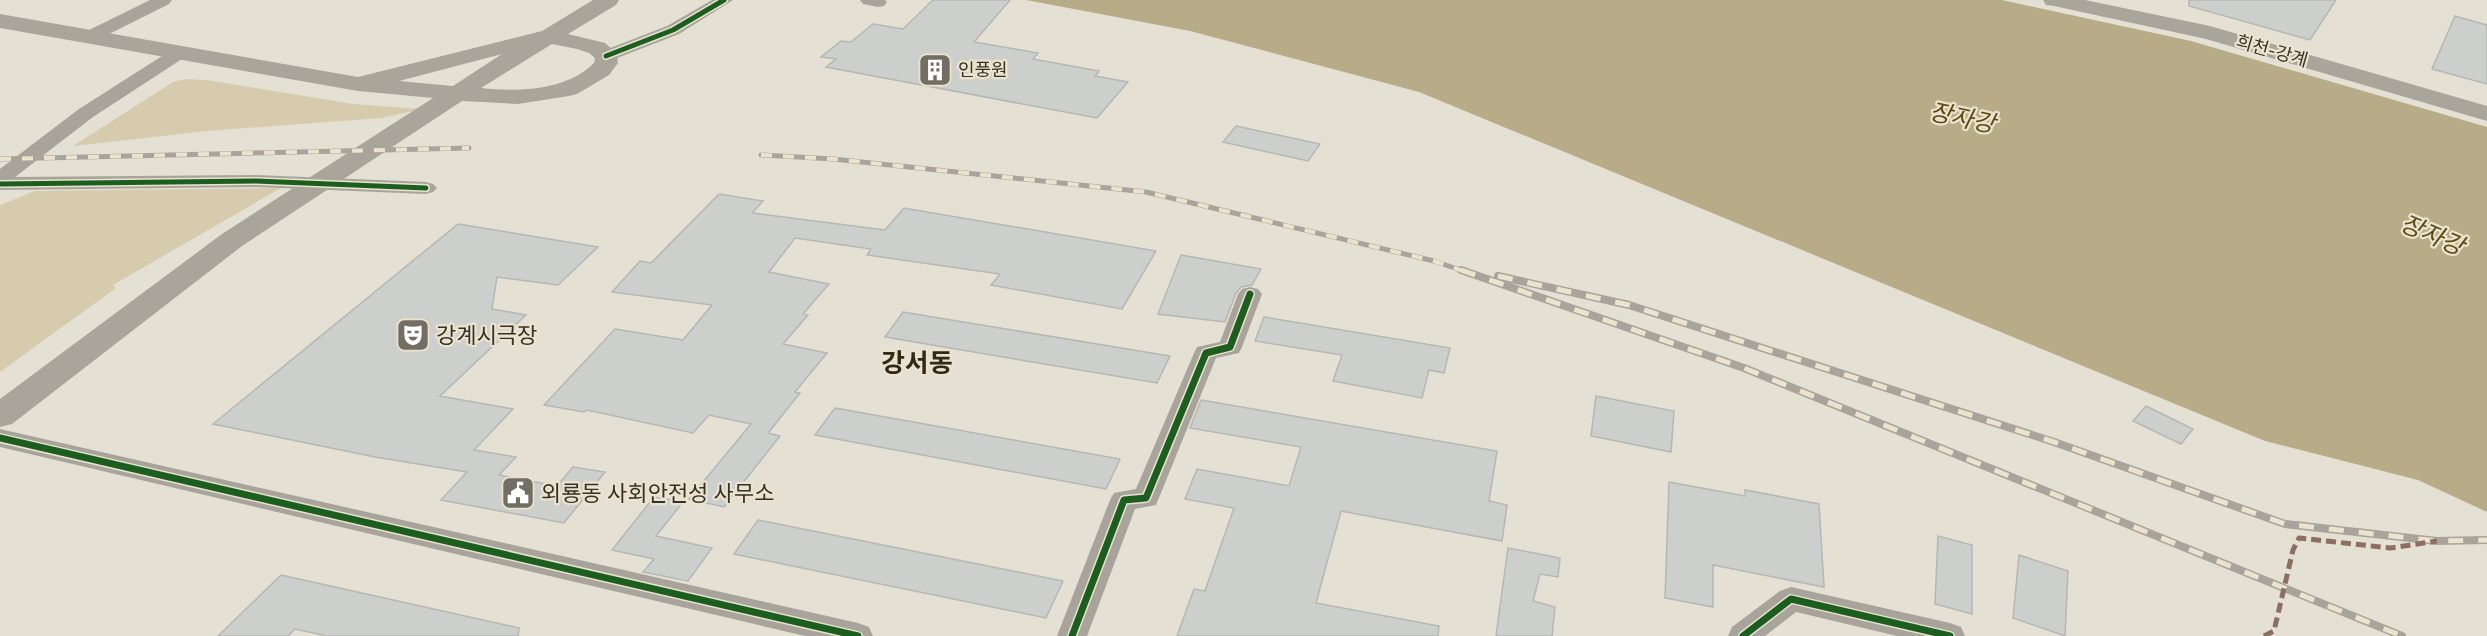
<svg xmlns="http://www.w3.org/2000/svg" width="2487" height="636" font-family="Figtree,'Noto Sans KR',sans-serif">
  <rect width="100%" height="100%" fill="#e4e0d4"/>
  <!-- green -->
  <path fill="#d6ccad" d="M185,79L207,80L353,104L421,109L382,118L207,131L73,146L173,82Z
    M281,188L113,285L116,288L0,372V205L35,191Z"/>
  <!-- water -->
  <path fill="#b8ac88" d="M1026,0H2002L2191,41L2487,127V512L2418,480L2265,441L1419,92L1190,31Z"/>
  <!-- building -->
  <path fill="#cdcfcd" stroke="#b5b7b4" stroke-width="1.5" d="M933,0H1010L974,42L1038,53L1033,59L1099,71L1095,76L1128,82L1097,118L826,67L836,59L821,57L841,41L851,42L873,24L903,29Z
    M2189,0H2336L2310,40L2189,6Z
    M2455,16L2487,25V84L2432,69Z
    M1236,126L1320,144L1308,161L1223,142Z
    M719,194L763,201L752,213L885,230L904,208L1156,251L1122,309L991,285L1000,274L867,255L871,249L795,238L769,272L829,284L803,314L808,315L783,344L827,353L795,392L800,393L768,433L780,436L724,507L689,499L751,424L709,415L693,433L587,410L584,412L544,405L615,329L683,340L712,305L612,292L640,261L651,263Z
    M458,224L598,247L558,285L497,277L492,309L526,315L440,396L513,409L474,450L516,457L499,475L557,486L573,467L605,472L564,523L441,500L467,472L375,457L213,424Z
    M1181,255L1261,269L1252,285L1241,287L1236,293L1225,322L1158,314Z
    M903,312L1170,356L1157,383L885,337Z
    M1264,317L1450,348L1444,373L1429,370L1422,398L1333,381L1342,355L1255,341Z
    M1596,396L1674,411L1671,452L1591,436Z
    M1201,400L1497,451L1489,501L1507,505L1502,541L1341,511L1316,603L1439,626L1438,636H1177L1194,589L1205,591L1234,508L1185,499L1197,469L1289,486L1301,447L1190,428Z
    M2146,406L2193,429L2181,444L2133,421Z
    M835,408L1120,459L1106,489L815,435Z
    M1669,482L1745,496V490L1819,504L1824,587L1713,565V607L1665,598Z
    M654,497L683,502L656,536L712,548L688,581L643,572L654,559L612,550Z
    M758,520L1063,581L1046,618L734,554Z
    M1938,536L1972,545V614L1935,604Z
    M1508,548L1560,558L1558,577L1540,574L1533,601L1555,607L1552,636H1496Z
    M2019,555L2068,571L2065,636L2013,618Z
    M281,575L519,628L518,636H327L295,629L288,636H218Z"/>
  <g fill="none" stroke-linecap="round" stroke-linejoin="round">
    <!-- minor -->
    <path fill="#a8a49c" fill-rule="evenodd" d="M150,0H172L169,4L95,41H83L80,37L83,33Z
      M712,0H733L679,34L612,60H600L597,56L600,52L667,26Z
      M860,0H885L887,2L884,6L878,7L863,4Z
      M179,48L185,49L188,53L185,57L93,117L15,177L256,175L426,182L433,184L437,188L433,192L426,194L256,187L0,190V169L79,109L173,49Z
      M1250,287L1258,289L1262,294L1242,347L1239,353L1216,358L1156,505L1135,509L1087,636H1057L1110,500L1114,493L1136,489L1194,353L1197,347L1220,342L1238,294L1242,289Z
      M0,429L858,623L869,627L873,636H805L0,447Z
      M1791,587L1950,623L1961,627L1965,636H1897L1796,612L1765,636H1728L1732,627L1780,591Z"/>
    <!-- major -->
    <path fill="#a9a59b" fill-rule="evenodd" d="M593,0H619L616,5L568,34L605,43L614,51L617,56L618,63L609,75L577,94L569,96L518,104L462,101L242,246L12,424L0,427V399L222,234L433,98L358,91L0,28V14L358,77L542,31ZM552,44L577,49L589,53L595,58L594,63C566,91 518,92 481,88ZM502,54L453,86L399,81Z
      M2043,0H2085L2210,26L2487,106V121L2206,39L2054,6L2046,5Z"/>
    <defs>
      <path id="rail-far1" d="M761,155L833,159L1146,192L1434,261L1466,272
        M0,159L469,148"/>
      <path id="rail" d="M1461,270L1744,368L2402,636
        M1498,276L1629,305L2054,442L2285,524L2437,541L2487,540"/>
    </defs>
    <!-- rail-far1 casing -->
    <use href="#rail-far1" stroke="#a8a49c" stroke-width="5"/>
    <!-- rail casing -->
    <use href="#rail" stroke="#a8a49c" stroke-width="8"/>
    <!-- rail-far1 -->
    <use href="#rail-far1" stroke="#ebe3cd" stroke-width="4" stroke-dasharray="11" stroke-linecap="butt"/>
    <!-- rail -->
    <use href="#rail" stroke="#ebe3cd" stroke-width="5" stroke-dasharray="15" stroke-linecap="butt"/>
    <!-- quiet -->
    <path stroke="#8d6e63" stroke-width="5" stroke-dasharray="10 5" stroke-linecap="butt" d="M2264,636L2274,631L2293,550L2299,538L2390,548L2437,541"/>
    <defs>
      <path id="cycleway-far1" d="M606,56L673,30L724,0
        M0,184L256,181L426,188"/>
      <path id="cycleway" d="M0,438L858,636
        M1072,636L1124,500L1146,498L1206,353L1230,347L1250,294
        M1743,636L1791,599L1950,636"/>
    </defs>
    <!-- cycleway-far1 casing -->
    <use href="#cycleway-far1" stroke="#ebe3cd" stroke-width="8"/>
    <!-- cycleway casing -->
    <use href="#cycleway" stroke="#ebe3cd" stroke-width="10"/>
    <!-- cycleway-far1 -->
    <use href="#cycleway-far1" stroke="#1b5e20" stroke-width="5"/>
    <!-- cycleway -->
    <use href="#cycleway" stroke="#1b5e20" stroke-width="7"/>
  </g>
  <!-- icons -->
  <defs>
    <symbol id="building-square" viewBox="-11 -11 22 22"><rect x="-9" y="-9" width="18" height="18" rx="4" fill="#726e64" stroke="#ebe3cd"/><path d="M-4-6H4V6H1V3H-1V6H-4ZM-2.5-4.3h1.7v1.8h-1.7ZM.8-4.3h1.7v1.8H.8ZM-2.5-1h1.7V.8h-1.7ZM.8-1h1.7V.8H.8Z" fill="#fff"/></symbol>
    <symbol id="theatre-square" viewBox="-11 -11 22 22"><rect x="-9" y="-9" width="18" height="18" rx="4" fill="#726e64" stroke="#ebe3cd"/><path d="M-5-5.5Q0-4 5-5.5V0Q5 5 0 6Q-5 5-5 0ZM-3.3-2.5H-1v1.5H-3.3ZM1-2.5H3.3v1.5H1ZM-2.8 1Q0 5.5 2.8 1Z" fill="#fff"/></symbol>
    <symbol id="civic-square" viewBox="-11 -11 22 22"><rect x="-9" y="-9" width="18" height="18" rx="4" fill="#726e64" stroke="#ebe3cd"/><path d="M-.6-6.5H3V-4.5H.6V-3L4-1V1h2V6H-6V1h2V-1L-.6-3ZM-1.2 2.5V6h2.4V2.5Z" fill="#fff"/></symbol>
  </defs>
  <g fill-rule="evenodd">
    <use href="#building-square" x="916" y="51" width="38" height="38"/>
    <use href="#theatre-square" x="394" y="316" width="38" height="38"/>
    <use href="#civic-square" x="499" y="474" width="38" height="38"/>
  </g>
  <g text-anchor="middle" stroke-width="4.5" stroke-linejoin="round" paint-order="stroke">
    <!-- far-street labels -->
    <g font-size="18" fill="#343128" stroke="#ebe3cd">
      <text transform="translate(2272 51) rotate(16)" y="6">희천-강계</text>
    </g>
    <!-- far-poi labels -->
    <g font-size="18" fill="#343128" stroke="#ebe3cd" text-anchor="start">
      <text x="958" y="76">인풍원</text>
    </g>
    <!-- poi labels -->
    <g font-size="22" fill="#343128" stroke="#ebe3cd" text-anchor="start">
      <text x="436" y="343">강계시극장</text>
      <text x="541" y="501">외룡동 사회안전성 사무소</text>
    </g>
    <!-- water labels -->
    <g font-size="24" font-style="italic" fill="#5b4a11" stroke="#ebe3cd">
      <text transform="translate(1962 118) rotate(12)" y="8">장자강</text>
      <text transform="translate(2432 235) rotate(23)" y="8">장자강</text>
    </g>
    <!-- quarter labels -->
    <g font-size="26" font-weight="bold" fill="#302a18" stroke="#ebe3cd">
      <text x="917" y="372">강서동</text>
    </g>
  </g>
</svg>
